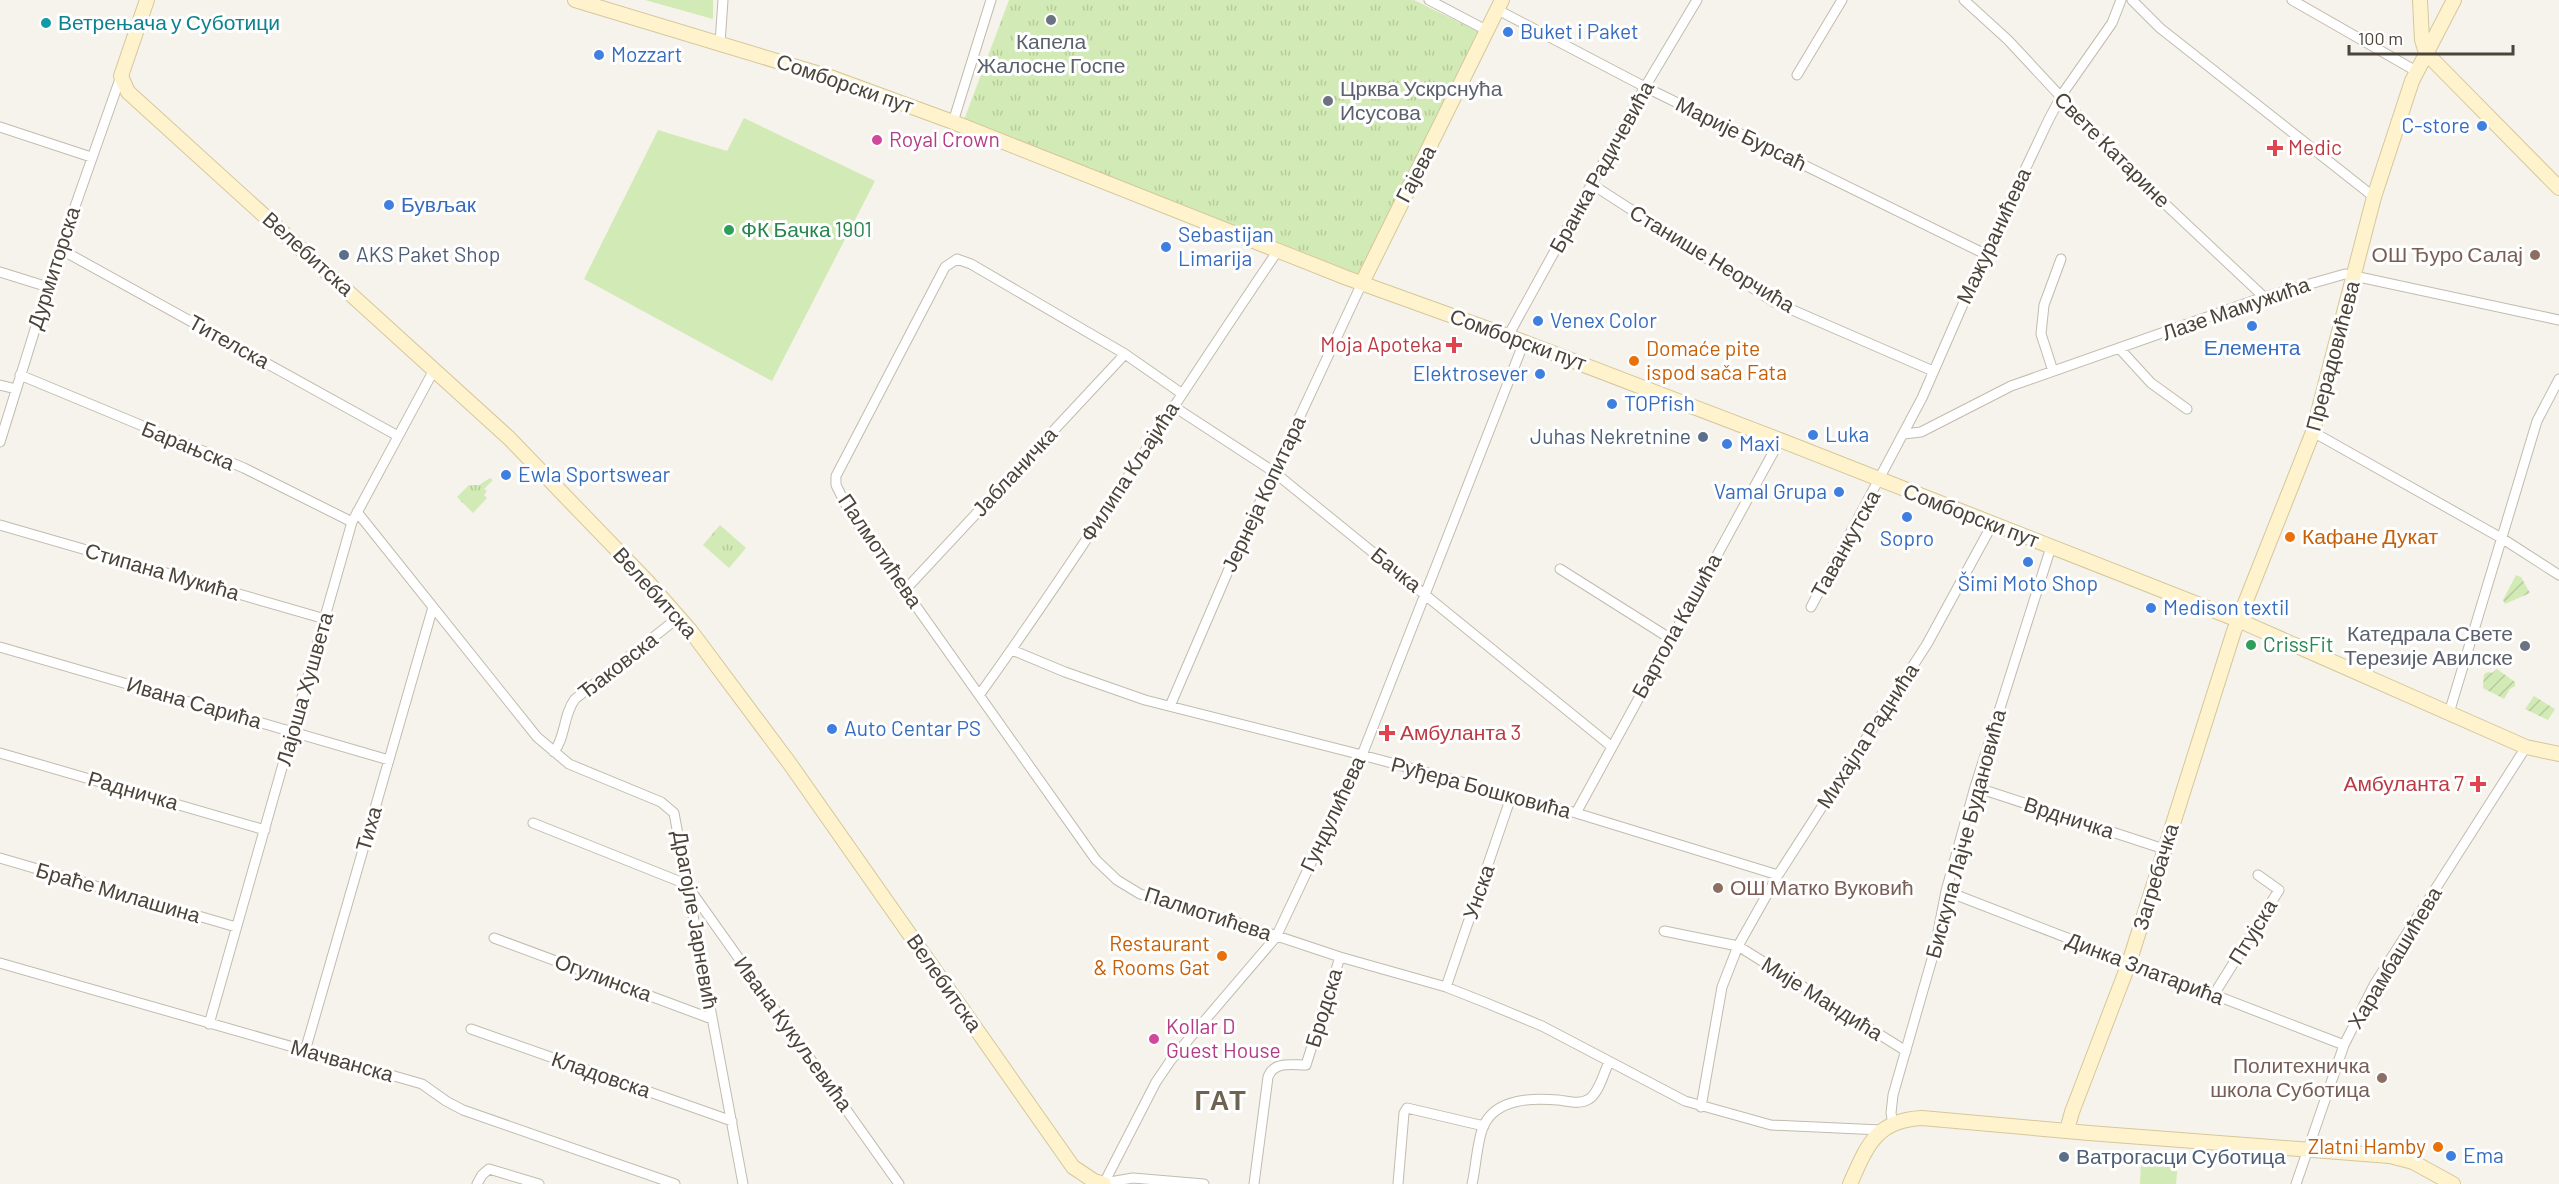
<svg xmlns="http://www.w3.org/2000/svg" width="2559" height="1184" font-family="Barlow,sans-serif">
  <defs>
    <pattern id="grass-tufts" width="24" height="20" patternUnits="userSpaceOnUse" patternTransform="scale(1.5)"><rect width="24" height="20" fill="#d2eab5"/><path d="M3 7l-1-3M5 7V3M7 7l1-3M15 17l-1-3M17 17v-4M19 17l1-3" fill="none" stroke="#b6ca9c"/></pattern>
    <pattern id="garden-furrows" width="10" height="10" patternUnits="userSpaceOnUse" patternTransform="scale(1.5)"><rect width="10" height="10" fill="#d2eab5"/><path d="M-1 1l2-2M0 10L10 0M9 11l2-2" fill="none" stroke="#b6ca9c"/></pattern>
  </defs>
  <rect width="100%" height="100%" fill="#f6f3ec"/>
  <!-- grass -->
  <path fill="url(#grass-tufts)" d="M1009,0H1414L1483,34L1361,275L964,120Z
    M490,478L493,480L484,489L487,491L484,495L487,498L473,513L457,497L469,485H479Z
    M720,525L746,548L729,568L703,545Z"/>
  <!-- garden -->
  <path fill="url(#garden-furrows)" d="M2516,575L2521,577L2530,593L2505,604L2503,600Z
    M2497,669L2515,682V686L2510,689L2504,699L2483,688L2484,674L2488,672L2492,673Z
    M2534,696L2555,709L2548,720L2525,709Z"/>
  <!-- pitch -->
  <path fill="#d2eab5" d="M645,0H713V19Z
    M744,118L875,181L772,381L584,279L658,130L727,151Z
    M2141,1160L2178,1162L2176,1184H2140Z"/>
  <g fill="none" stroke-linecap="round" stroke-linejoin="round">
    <defs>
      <path id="street" d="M1429,0L1488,31
        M1964,0L2008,40L2129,170L2264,297
        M2132,0L2160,28L2374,197
        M2292,0L2416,71
        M1498,10L1645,87L1985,254
        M720,43L723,0
        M1797,75L1842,0
        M953,122L991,0
        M0,127L91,157
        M1593,185L1774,302L1933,371
        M60,249L398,436
        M0,272L48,287
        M1508,336L1645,87L1697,0
        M2119,348L2151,383L2187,409
        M2053,371L2041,334L2044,305L2061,259
        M20,375L244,468L352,522
        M0,385L16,389
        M1181,393L1125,354L971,264L957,259L945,267L836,476V485L850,513L1096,860L1117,880L1140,894L1205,912L1340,957L1446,987L1484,1002L1542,1026L1685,1101L1771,1125L1881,1130
        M1173,406L1274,472L1611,746
        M2313,432L2503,539L2559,575
        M1904,434L1921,432L2011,386L2264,297L2345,274L2559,320
        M0,442L60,249L121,76
        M357,512L537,737L569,764L661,802L674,813L743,1184
        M0,525L325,619
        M1560,569L1671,639
        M905,590L1125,354
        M1811,607L1922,398L1985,254L2049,119L2063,93L2112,23L2121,0
        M0,647L389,760
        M1012,650L1065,672L1145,700L1362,755L1576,813L1778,875
        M980,694C1084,549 1178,397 1279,249
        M1170,706L1232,562L1362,283
        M2449,713L2537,421L2559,379
        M554,752C566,736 563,715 575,699L679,617
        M0,753L265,830
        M1975,787L2164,849
        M1576,813L1780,440
        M533,823L686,884L899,1184
        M0,858L236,927
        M1946,891L2344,1045
        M1664,931L1738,946L1906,1051
        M494,938L712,1019
        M0,963L422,1084L446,1101L463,1110L675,1184
        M1446,987L1511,797
        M2213,996L2279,890L2258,875
        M209,1024L352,522L435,368
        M471,1029L732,1121
        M305,1051L433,607
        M1701,1107L1722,987L1738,946L1778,875L1927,644L1993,523
        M1893,1124L1891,1113L1893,1095L1934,952L1946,891L1975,787L2051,547
        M1104,1183L1156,1082L1171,1060L1276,937L1362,755L1524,342
        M1104,1183L1133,1178L1204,1184
        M477,1184L482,1175L489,1169L539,1184
        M1254,1184L1268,1077C1274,1061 1291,1065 1306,1065L1340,957
        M1398,1184L1404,1113L1407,1108L1484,1126
        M1472,1184C1476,1168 1477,1139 1484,1125C1497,1098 1533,1098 1558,1100C1568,1101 1580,1105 1589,1099C1599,1093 1604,1072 1609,1062
        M2296,1184L2344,1045L2374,985L2526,747"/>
      <path id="secondary" d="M147,0L121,76L128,92L509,438L647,581L690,630L790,764L1073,1167L1094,1181L1104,1184
        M575,0L833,78L953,122L1347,278L1508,336L1780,440L2238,620L2526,747L2559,754
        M2420,0L2422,40L2426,53
        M2426,53L2559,188
        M1362,283L1502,0
        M2067,1130L2072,1112L2129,963L2234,631L2313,432L2374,197L2412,81L2454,0
        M1850,1184C1867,1146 1876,1120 1922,1118L2089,1133L2390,1156L2413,1162L2453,1184"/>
    </defs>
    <!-- street casing -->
    <use href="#street" stroke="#c2bbae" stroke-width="11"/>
    <!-- secondary casing -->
    <use href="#secondary" stroke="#d6c79b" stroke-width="16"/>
    <!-- street -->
    <use href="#street" stroke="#fff" stroke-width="9"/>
    <!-- secondary -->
    <use href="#secondary" stroke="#fff3cd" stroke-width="14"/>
  </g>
  <!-- markers -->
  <g fill="#6b7280" stroke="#fff" stroke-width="2">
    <circle cx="1051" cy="20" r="6"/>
    <circle cx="1328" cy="101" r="6"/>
    <circle cx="2525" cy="646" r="6"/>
  </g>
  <circle fill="#0f9aa8" stroke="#fff" stroke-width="2" cx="46" cy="23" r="6"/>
  <g fill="#3f7fe0" stroke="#fff" stroke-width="2">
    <circle cx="1508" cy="32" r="6"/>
    <circle cx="599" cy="55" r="6"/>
    <circle cx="2482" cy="126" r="6"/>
    <circle cx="389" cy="205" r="6"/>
    <circle cx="1166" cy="247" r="6"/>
    <circle cx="1538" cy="321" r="6"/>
    <circle cx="2252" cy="326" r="6"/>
    <circle cx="1540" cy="374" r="6"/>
    <circle cx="1612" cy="404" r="6"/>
    <circle cx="1813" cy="435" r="6"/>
    <circle cx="1727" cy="444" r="6"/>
    <circle cx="506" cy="475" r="6"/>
    <circle cx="1839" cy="492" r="6"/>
    <circle cx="1907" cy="517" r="6"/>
    <circle cx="2028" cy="562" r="6"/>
    <circle cx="2151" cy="608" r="6"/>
    <circle cx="832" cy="729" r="6"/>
    <circle cx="2451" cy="1156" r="6"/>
  </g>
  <g fill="#d1479c" stroke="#fff" stroke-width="2">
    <circle cx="877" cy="140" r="6"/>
    <circle cx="1154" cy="1039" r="6"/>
  </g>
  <g fill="#e0444e" stroke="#fff" stroke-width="2">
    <path d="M2272 139h6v6h6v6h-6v6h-6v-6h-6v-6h6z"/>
    <path d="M1451 336h6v6h6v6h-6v6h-6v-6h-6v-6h6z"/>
    <path d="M1384 724h6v6h6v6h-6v6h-6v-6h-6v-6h6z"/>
    <path d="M2475 775h6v6h6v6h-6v6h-6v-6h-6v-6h6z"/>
  </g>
  <g fill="#2e9e5b" stroke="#fff" stroke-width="2">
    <circle cx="729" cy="230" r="6"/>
    <circle cx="2251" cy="645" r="6"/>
  </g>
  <g fill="#5c6f8a" stroke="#fff" stroke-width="2">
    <circle cx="344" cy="255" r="6"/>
    <circle cx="1703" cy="437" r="6"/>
    <circle cx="2064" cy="1157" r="6"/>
  </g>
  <g fill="#8d6e63" stroke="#fff" stroke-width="2">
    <circle cx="2535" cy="255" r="6"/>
    <circle cx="1718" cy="888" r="6"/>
    <circle cx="2382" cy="1078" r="6"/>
  </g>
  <g fill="#e8710a" stroke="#fff" stroke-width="2">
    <circle cx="1634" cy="361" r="6"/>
    <circle cx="2290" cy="537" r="6"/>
    <circle cx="1222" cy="956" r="6"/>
    <circle cx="2438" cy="1147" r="6"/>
  </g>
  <g text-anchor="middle" stroke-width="6" stroke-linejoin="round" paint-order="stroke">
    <!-- culture labels -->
    <g font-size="21" fill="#0d838f" stroke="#fff" text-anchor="start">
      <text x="58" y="30">Ветрењача у Суботици</text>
    </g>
    <!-- shop labels -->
    <g font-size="21" fill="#366cbe" stroke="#fff" text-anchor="start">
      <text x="1520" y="39">Buket i Paket</text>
      <text x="611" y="62">Mozzart</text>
      <text x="2470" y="133" text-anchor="end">C-store</text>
      <text x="401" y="212">Бувљак</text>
      <text x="1178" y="242">Sebastijan<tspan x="1178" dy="24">Limarija</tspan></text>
      <text x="1550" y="328">Venex Color</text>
      <text x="2252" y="355" text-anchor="middle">Елемента</text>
      <text x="1528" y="381" text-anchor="end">Elektrosever</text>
      <text x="1624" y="411">TOPfish</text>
      <text x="1825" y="442">Luka</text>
      <text x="1739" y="451">Maxi</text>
      <text x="518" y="482">Ewla Sportswear</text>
      <text x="1827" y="499" text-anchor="end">Vamal Grupa</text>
      <text x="1907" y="546" text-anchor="middle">Sopro</text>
      <text x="2028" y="591" text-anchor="middle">Šimi Moto Shop</text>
      <text x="2163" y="615">Medison textil</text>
      <text x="844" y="736">Auto Centar PS</text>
      <text x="2463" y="1163">Ema</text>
    </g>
    <!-- worship labels -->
    <g font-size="21" fill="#5b616d" stroke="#fff">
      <text x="1051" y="49">Капела<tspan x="1051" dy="24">Жалосне Госпе</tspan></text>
      <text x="1340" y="96" text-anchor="start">Црква Ускрснућа<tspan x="1340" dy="24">Исусова</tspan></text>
      <text x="2513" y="641" text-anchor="end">Катедрала Свете<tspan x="2513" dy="24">Терезије Авилске</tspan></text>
    </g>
    <!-- street labels -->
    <g font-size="21" fill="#4b4439" stroke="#fff">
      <text transform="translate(845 84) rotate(19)" y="7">Сомборски пут</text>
      <text transform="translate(1741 134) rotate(26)" y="7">Марије Бурсаћ</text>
      <text transform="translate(2112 150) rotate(45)" y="7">Свете Катарине</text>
      <text transform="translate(1602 167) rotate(-61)" y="7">Бранка Радичевића</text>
      <text transform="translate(1416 174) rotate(-62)" y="7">Гајева</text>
      <text transform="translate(1994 236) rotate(-65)" y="7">Мажуранићева</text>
      <text transform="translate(308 254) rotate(42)" y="7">Велебитска</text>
      <text transform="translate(1712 259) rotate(31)" y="7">Станише Неорчића</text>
      <text transform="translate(54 268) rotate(-72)" y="7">Дурмиторска</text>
      <text transform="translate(2236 309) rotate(-19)" y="7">Лазе Мамужића</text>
      <text transform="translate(1518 340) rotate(20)" y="7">Сомборски пут</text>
      <text transform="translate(229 342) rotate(29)" y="7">Тителска</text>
      <text transform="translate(2333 356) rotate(-75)" y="7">Прерадовићева</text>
      <text transform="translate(188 446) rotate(22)" y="7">Барањска</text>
      <text transform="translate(1015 472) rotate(-47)" y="7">Јабланичка</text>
      <text transform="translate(1130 472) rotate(-57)" y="7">Филипа Кљајића</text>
      <text transform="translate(1264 494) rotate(-65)" y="7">Јернеја Копитара</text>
      <text transform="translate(1971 516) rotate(21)" y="7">Сомборски пут</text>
      <text transform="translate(1846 544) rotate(-61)" y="7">Таванкутска</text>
      <text transform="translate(880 551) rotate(56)" y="7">Палмотићева</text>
      <text transform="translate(1396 570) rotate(39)" y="7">Бачка</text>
      <text transform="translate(162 572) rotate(16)" y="7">Стипана Мукића</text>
      <text transform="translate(655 593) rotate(48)" y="7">Велебитска</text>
      <text transform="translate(1677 626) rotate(-61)" y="7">Бартола Кашића</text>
      <text transform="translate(618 666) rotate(-38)" y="7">Ђаковска</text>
      <text transform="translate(305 689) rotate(-74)" y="7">Лајоша Хушвета</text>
      <text transform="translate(194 703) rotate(16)" y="7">Ивана Сарића</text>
      <text transform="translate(1868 736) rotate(-57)" y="7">Михајла Раднића</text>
      <text transform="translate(1481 788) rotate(15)" y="7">Руђера Бошковића</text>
      <text transform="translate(133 791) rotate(16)" y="7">Радничка</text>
      <text transform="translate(1333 814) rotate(-65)" y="7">Гундулићева</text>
      <text transform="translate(2069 818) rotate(18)" y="7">Врдничка</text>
      <text transform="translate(369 829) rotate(-74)" y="7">Тиха</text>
      <text transform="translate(1966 834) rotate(-75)" y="7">Бискупа Лајче Будановића</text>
      <text transform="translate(2156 877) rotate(-73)" y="7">Загребачка</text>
      <text transform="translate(1479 892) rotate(-71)" y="7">Унска</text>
      <text transform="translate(118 893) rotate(16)" y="7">Браће Милашина</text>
      <text transform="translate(1208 914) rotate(18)" y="7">Палмотићева</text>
      <text transform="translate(695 920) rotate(80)" y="7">Драгојле Јарневић</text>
      <text transform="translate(2253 932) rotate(-58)" y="7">Птујска</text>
      <text transform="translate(2395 958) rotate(-59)" y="7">Харамбашићева</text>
      <text transform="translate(2145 969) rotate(21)" y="7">Динка Златарића</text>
      <text transform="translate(603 978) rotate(20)" y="7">Огулинска</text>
      <text transform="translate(944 983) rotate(55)" y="7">Велебитска</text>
      <text transform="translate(1822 999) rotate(32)" y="7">Мије Мандића</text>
      <text transform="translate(1324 1008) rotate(-73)" y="7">Бродска</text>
      <text transform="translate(793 1034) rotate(54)" y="7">Ивана Кукуљевића</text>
      <text transform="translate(342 1061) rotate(16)" y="7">Мачванска</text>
      <text transform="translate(601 1075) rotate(19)" y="7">Кладовска</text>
    </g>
    <!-- hotel labels -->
    <g font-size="21" fill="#b23c85" stroke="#fff" text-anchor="start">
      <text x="889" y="147">Royal Crown</text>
      <text x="1166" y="1034">Kollar D<tspan x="1166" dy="24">Guest House</tspan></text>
    </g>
    <!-- health labels -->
    <g font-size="21" fill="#be3a42" stroke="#fff" text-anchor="start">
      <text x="2288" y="155">Medic</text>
      <text x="1442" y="352" text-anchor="end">Moja Apoteka</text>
      <text x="1400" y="740">Амбуланта 3</text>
      <text x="2464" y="791" text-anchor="end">Амбуланта 7</text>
    </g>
    <!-- leisure labels -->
    <g font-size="21" fill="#27864d" stroke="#fff" text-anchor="start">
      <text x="741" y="237">ФК Бачка 1901</text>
      <text x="2263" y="652">CrissFit</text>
    </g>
    <!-- service labels -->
    <g font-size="21" fill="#4e5e75" stroke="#fff" text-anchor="start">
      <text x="356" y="262">AKS Paket Shop</text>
      <text x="1691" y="444" text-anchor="end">Juhas Nekretnine</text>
      <text x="2076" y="1164">Ватрогасци Суботица</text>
    </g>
    <!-- education labels -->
    <g font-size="21" fill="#785e54" stroke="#fff" text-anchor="end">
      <text x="2523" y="262">ОШ Ђуро Салај</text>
      <text x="1730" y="895" text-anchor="start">ОШ Матко Вуковић</text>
      <text x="2370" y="1073">Политехничка<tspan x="2370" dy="24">школа Суботица</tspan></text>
    </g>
    <!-- food labels -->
    <g font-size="21" fill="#c56008" stroke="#fff" text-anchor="start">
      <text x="1646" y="356">Domaće pite<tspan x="1646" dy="24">ispod sača Fata</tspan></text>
      <text x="2302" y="544">Кафане Дукат</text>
      <text x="1210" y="951" text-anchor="end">Restaurant<tspan x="1210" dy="24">&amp; Rooms Gat</tspan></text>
      <text x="2426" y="1154" text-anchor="end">Zlatni Hamby</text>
    </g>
    <!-- district labels -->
    <g font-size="27" font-weight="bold" letter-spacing="1.5" fill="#6e6250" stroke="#fff">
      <text x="1221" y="1110">ГАТ</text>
    </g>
  </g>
  <!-- scale -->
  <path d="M2349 45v9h164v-9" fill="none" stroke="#4b4439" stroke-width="3"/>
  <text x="2358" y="45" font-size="18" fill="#4b4439" stroke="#ffffff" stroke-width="4.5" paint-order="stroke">100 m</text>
</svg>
